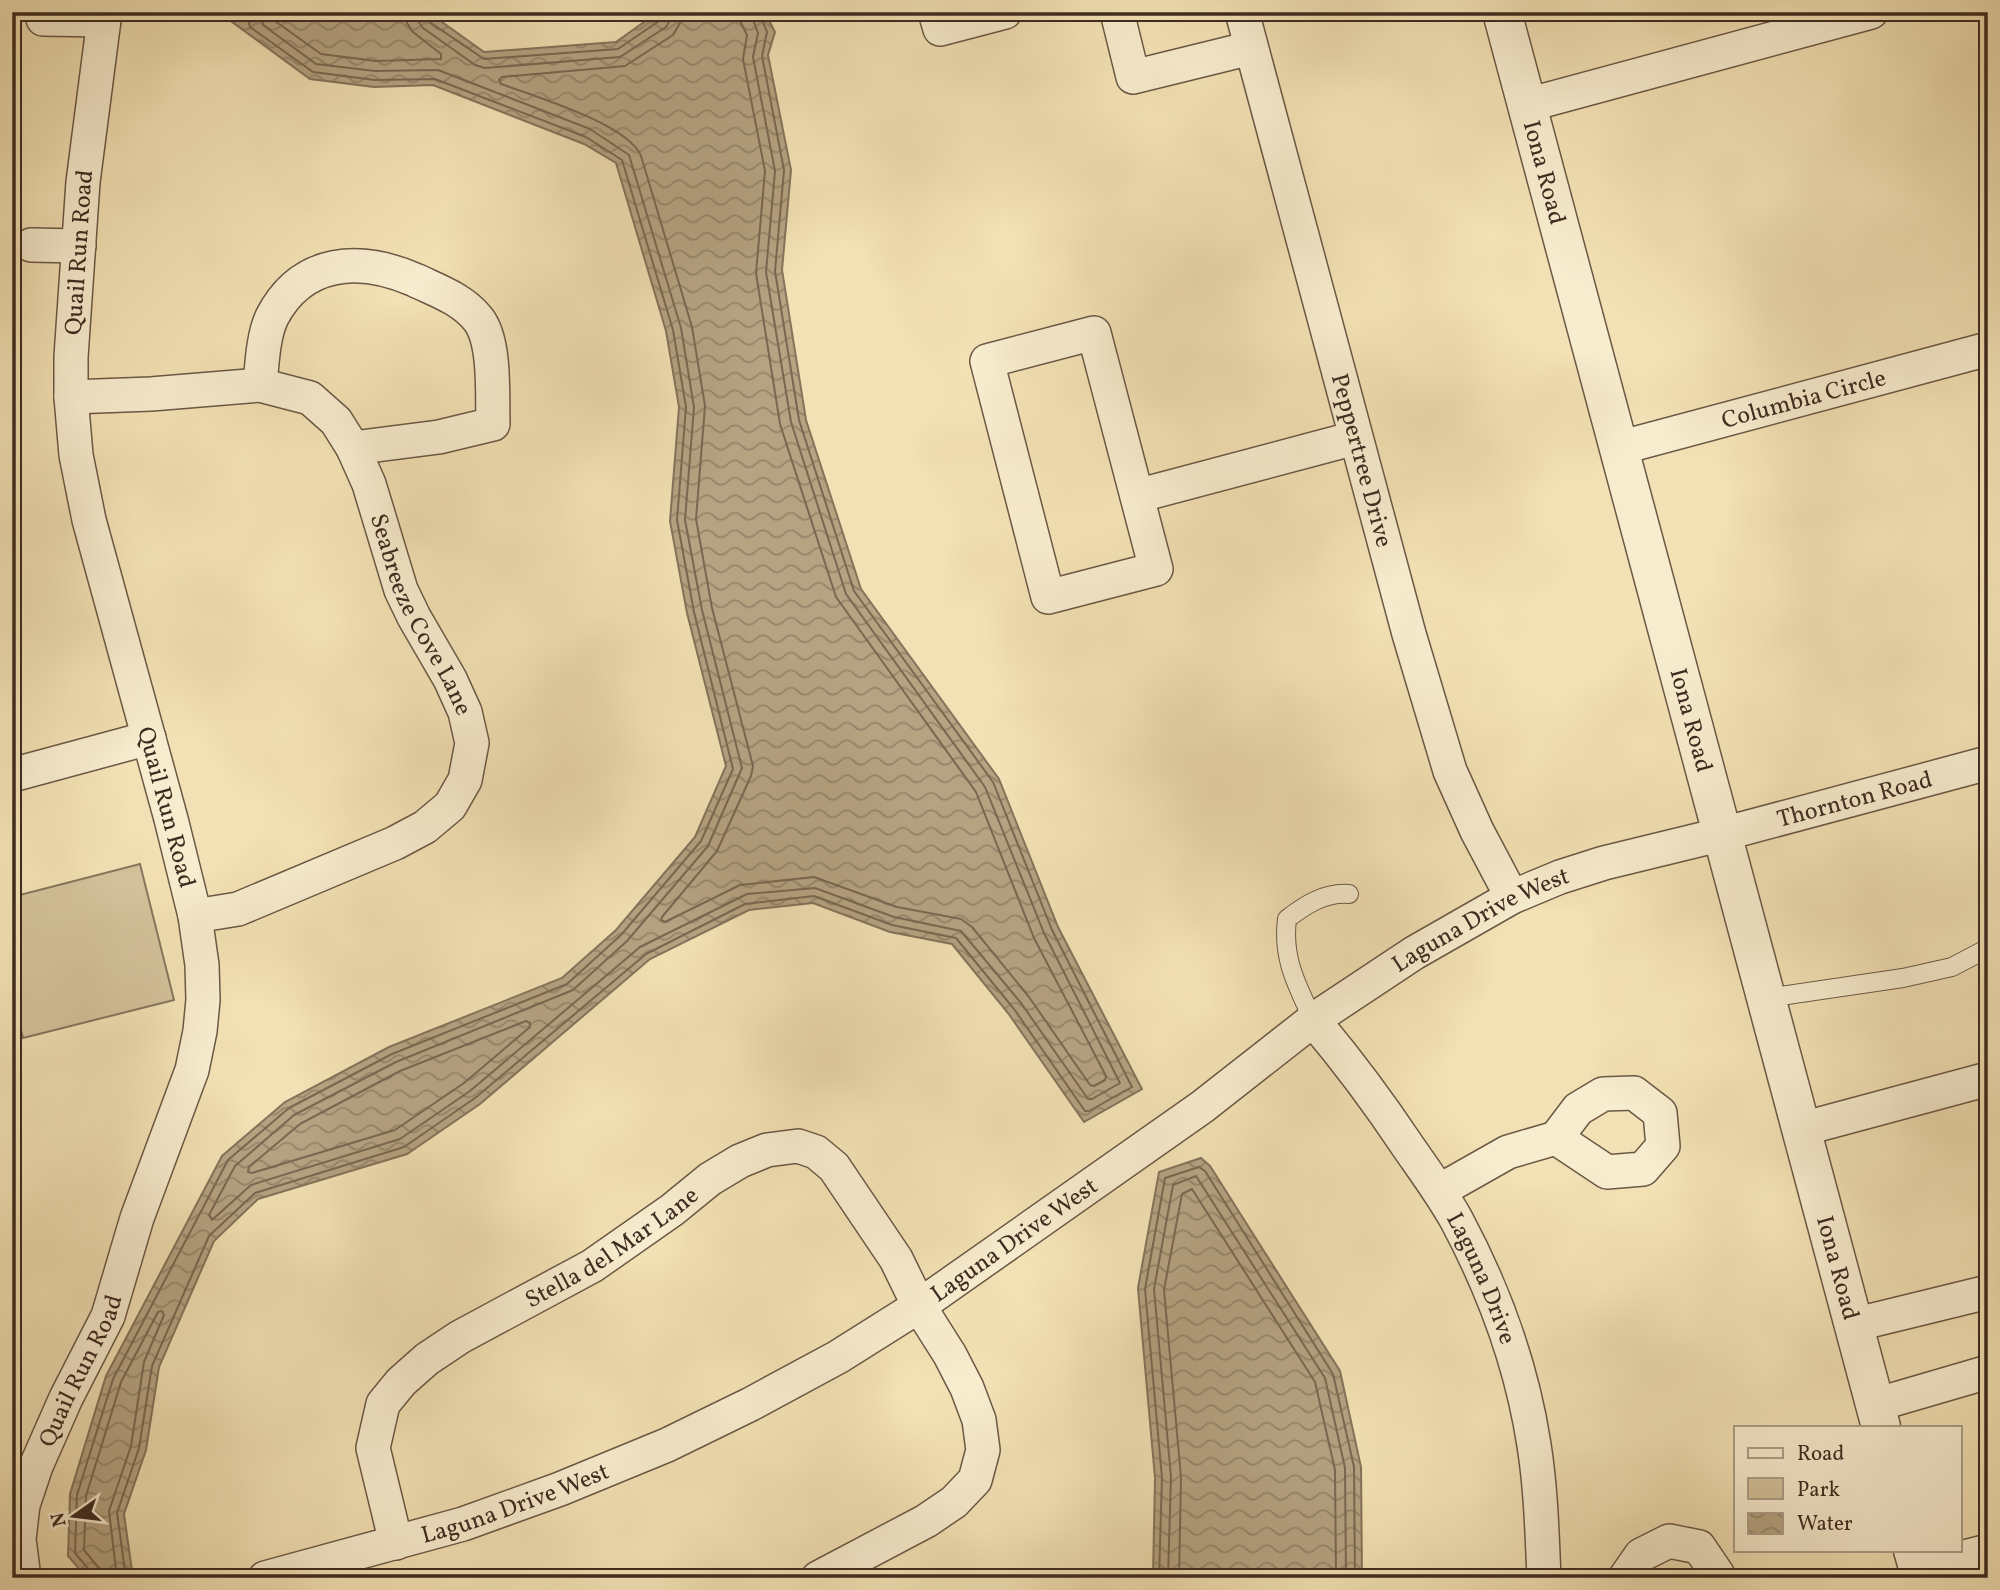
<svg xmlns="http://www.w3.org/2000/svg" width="2000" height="1590" font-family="Vollkorn,serif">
  <defs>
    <pattern id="water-waves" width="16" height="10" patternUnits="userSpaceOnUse" patternTransform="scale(1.75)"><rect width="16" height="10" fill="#b5a382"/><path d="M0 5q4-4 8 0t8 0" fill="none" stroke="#95856a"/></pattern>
  </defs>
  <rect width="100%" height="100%" fill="#f2e1b4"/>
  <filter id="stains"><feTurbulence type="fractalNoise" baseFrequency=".00286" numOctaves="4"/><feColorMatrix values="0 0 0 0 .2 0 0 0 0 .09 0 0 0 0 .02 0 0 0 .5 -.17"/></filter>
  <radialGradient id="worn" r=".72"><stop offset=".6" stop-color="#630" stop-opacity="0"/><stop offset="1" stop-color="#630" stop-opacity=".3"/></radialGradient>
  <!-- park -->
  <path fill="#d3c29b" stroke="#88765e" stroke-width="2" d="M140,864L174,1000L23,1038L12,995V897Z"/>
  <!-- water -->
  <path fill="url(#water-waves)" stroke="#85735b" stroke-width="2" d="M254,12H428L484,52L616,42L658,12H765L775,32L768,55L791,170L782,270L806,420L861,589L999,779L1058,927L1142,1089L1084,1122L1008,1013L952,944L890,932L813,903L749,910L650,959L480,1104L407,1154L258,1199L214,1241L159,1367L146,1450L124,1514L133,1578H87L68,1556L70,1494L106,1376L222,1156L285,1102L389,1047L562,978L616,930L695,837L726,766L687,613L670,521L679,407L666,331L616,163L584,144L433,85L374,87L310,79L232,22Z
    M1201,1158L1210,1166L1340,1371L1361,1467L1362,1578H1151L1153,1576L1155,1478L1138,1288L1159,1172Z"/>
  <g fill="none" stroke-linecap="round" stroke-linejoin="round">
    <!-- shore -->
    <path stroke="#7a6751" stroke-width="2" d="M264,12L263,25L316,64L375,71L438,70L590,129L629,155L681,328L694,407L685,520L702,610L742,768L708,846L627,941L573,990L396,1062L294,1115L235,1166L209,1215L212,1220L251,1185L400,1139L470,1091L640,947L747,894L815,888L894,917L961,931L1021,1003L1088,1099H1092L1120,1083L1044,933L985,787L846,594L791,422L766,272L775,171L753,57L758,33L750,12
      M274,12L275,21L321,54L376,61L441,59V54L413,32L407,23L406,12
      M417,12L418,21L423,28L475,65L485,68L620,57L666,27L670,20L671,12
      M425,12L428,21L484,59L618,49L659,21L662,12
      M682,12L680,23L673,35L625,66L502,77L499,80L501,84C534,96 628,124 641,156L692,327L705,406L696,519L712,608L753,766L751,776L717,851L662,917L661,920L665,922L740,885L814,877L897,907L961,919L972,927L1029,997L1090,1085L1094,1086L1105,1080L1106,1076L1034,938L976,792L836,597L780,424L756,273L765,171L743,59L747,35L741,23L740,12
      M526,1021L530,1023V1027L464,1083L395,1130L252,1173L248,1172L249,1167L300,1124L400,1071Z
      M92,1578L90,1571L75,1553L77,1495L113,1379L228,1160L289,1108L392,1054L567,984L621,935L701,841L733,769L694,612L677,520L686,407L673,330L622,160L586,137L435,79L375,80L313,72L250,27L249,23L254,18L255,12
      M100,1578L98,1567L84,1550L86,1496L121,1382L158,1312L162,1311L164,1315L144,1362L131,1446L109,1511L117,1578
      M126,1578L117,1513L139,1448L152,1366L209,1236L255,1193L404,1147L475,1098L646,954L745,904L814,896L892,925L956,938L1014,1009L1085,1111H1089L1132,1087L1052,930L993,782L854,591L799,420L775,271L784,170L762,56L767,32L759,12
      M1159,1578L1162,1478L1145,1289L1165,1178L1199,1167L1205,1171L1333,1374L1354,1467L1355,1578
      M1168,1578L1171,1477L1154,1289L1173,1185L1196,1176L1325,1378L1345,1468L1346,1578
      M1179,1578L1181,1477L1164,1290L1182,1194L1192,1189L1315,1382L1335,1470L1336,1578"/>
    <defs>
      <path id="service" d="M1767,998L1903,978L1952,967L1988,948
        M1313,1020C1297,985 1282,959 1287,919C1305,905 1325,892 1349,894"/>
      <g id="minor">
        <path d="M935,12L940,29L1005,12"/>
        <path d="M1117,12L1133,77L1251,48"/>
        <path id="s1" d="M1242,12L1409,634L1450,771L1477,831L1512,897"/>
        <path d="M43,19L104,20"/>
        <path d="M1527,105L1871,12"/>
        <path d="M31,245L79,246"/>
        <path d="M1094,333L1156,569L1048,597L987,361Z"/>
        <path d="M260,385C262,364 263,336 272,317C302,259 360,256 415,280C438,291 462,299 478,319C496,341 492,396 493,424L439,437L353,448"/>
        <path id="s2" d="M71,397L151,394L260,385L310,398L336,421L353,448L369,484L401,590L414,617L450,679L465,712L472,743L465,780L450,806L425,827L395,843L238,909L195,916"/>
        <path id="s3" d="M1619,448L1988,349"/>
        <path d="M1137,496L1355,438"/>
        <path d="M12,775L149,738"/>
        <path id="s4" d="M1313,1020C1348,1061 1379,1103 1409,1148C1425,1171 1442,1194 1456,1219C1493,1288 1522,1367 1534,1445C1541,1489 1542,1533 1544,1578"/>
        <path d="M1634,1093L1660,1113L1663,1146L1643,1169L1607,1172L1556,1138L1578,1109L1603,1094Z"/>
        <path d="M1802,1129L1988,1079"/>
        <path d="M1439,1191L1508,1152L1556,1138"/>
        <path d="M1853,1325L1988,1292"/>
        <path d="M1875,1405L1988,1372"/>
        <path id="s5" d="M396,1543L373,1448L383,1404L401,1382L427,1359L460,1337L592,1266L672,1210L710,1179L740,1161L767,1150L798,1146L816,1152L834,1167L896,1259L919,1306L950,1355L967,1388L979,1420L983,1450L975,1480L954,1502L926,1521L818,1578"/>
        <path d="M1918,1569L1988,1551"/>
        <path id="s6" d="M24,1578L19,1539L23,1505L36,1466L66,1398L108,1316L137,1218L192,1070L200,1031L203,1000L202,965L195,916L171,819L89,520L76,455L71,397V357L83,182L105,12"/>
        <path id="s7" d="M265,1578L463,1524L560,1489L667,1445L751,1404L838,1357L919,1306L1202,1107L1313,1020L1414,953L1512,897L1560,877L1604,863L1723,834L1988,763"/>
        <path d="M1625,1578L1641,1555L1669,1541L1699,1547L1718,1575V1578"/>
      </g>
      <g id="tertiary">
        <path id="s8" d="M1502,12L1881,1427"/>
        <path d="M1913,1550L1921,1578"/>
      </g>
    </defs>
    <!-- service casing -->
    <use href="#service" stroke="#6b5845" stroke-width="20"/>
    <!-- minor casing -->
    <use href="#minor" stroke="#6b5845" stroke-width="36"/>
    <!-- tertiary casing -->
    <use href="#tertiary" stroke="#6b5845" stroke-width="41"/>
    <!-- service -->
    <use href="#service" stroke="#f7ecce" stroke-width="18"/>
    <!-- minor -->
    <use href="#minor" stroke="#f7ecce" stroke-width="33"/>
    <!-- tertiary -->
    <use href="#tertiary" stroke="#f7ecce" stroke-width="38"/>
  </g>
  <g text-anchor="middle" stroke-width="7" stroke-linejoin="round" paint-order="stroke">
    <!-- street labels -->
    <g font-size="24" fill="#3e2b20" stroke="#f7ecce">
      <text dy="8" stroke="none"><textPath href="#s8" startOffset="166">Iona Road</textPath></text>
      <text dy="8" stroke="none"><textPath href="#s6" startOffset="1376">Quail Run Road</textPath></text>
      <text dy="8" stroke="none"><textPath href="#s3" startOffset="191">Columbia Circle</textPath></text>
      <text dy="8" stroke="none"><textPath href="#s1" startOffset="464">Peppertree Drive</textPath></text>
      <text dy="8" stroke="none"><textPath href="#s2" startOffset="488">Seabreeze Cove Lane</textPath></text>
      <text dy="8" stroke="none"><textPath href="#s8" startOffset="733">Iona Road</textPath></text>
      <text dy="8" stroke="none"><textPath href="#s7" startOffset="1790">Thornton Road</textPath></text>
      <text transform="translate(167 807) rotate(75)" y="8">Quail Run Road</text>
      <text dy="8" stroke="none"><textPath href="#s7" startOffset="1395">Laguna Drive West</textPath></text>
      <text dy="8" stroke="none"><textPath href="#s7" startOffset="828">Laguna Drive West</textPath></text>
      <text dy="8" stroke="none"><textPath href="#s5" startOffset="422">Stella del Mar Lane</textPath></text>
      <text dy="8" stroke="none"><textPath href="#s8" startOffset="1300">Iona Road</textPath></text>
      <text dy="8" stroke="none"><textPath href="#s4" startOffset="310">Laguna Drive</textPath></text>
      <text dy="8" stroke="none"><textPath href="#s6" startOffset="220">Quail Run Road</textPath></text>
      <text dy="8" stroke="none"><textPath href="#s7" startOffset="261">Laguna Drive West</textPath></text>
    </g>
  </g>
  <!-- margin -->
  <rect width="2000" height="1590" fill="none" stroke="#f2e1b4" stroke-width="42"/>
  <rect x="14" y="14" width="1972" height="1562" fill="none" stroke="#3e2b20" stroke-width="3.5"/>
  <rect x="21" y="21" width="1958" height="1548" fill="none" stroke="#3e2b20" stroke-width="2"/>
  <!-- legend -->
  <rect x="1734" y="1426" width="228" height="126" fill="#f7ecce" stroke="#ad9f88" stroke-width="2"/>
  <rect x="1748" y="1448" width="35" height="10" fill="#f7ecce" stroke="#ad9f88" stroke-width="2"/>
  <text x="1797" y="1460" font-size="21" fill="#3e2b20">Road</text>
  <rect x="1748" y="1478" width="35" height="21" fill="#d3c29b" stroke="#ad9f88" stroke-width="2"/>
  <text x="1797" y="1496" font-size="21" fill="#3e2b20">Park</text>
  <rect x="1748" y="1513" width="35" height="21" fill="url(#water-waves)" stroke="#ad9f88" stroke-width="2"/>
  <text x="1797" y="1530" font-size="21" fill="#3e2b20">Water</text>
  <!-- north arrow -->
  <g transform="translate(74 1516) rotate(256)" stroke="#f7ecce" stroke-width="5" paint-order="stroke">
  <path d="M0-5L12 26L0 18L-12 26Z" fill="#3e2b20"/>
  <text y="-10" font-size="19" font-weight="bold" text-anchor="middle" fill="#3e2b20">N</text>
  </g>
  <rect width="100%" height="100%" filter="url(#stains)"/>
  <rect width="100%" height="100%" fill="url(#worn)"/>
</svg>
